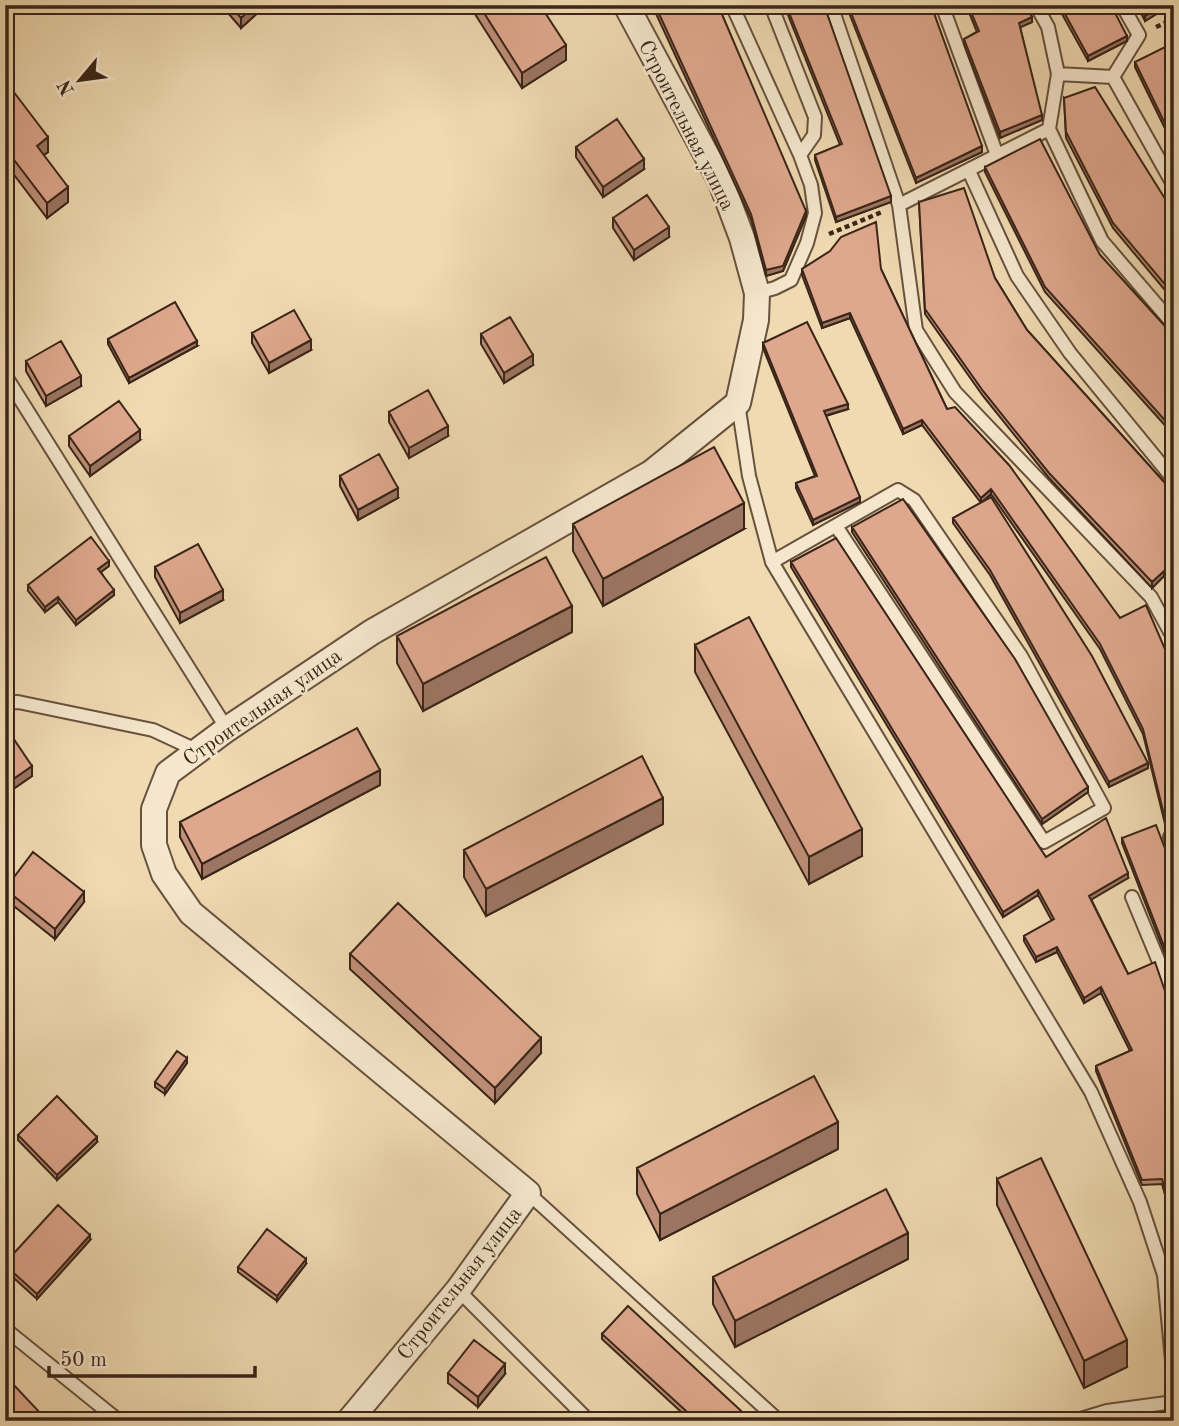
<svg xmlns="http://www.w3.org/2000/svg" width="1179" height="1426" font-family="'Old Standard TT',serif">
  <rect width="100%" height="100%" fill="#f0dab2"/>
  <filter id="stains"><feTurbulence type="fractalNoise" baseFrequency=".00286" numOctaves="4"/><feColorMatrix values="0 0 0 0 .2 0 0 0 0 .09 0 0 0 0 .02 0 0 0 .5 -.17"/></filter>
  <radialGradient id="worn" r=".72"><stop offset=".6" stop-color="#630" stop-opacity="0"/><stop offset="1" stop-color="#630" stop-opacity=".3"/></radialGradient>
  <g fill="none" stroke-linecap="round" stroke-linejoin="round">
    <defs>
      <path id="service" d="M732,5L800,155L811,185L815,213L807,243L791,280L775,288L757,293
        M771,5L815,117L814,135L800,155
        M831,5L899,205L1049,129L1058,74L1048,27L1036,5
        M942,5L997,155
        M1058,74L1113,77L1139,35L1122,5
        M1113,77L1174,186
        M1049,129L1102,241L1174,325
        M969,171L1017,276L1070,353L1174,480
        M899,205L916,330L955,392L1151,597L1174,639
        M5,375L227,729
        M738,403L749,476L772,562L1091,1092L1140,1202L1164,1275L1174,1382
        M772,562L898,490L914,500L1021,656L1104,808L1044,842L836,526
        M5,703L18,702L153,730L196,750
        M1170,837L1174,848
        M1132,897L1174,998
        M528,1193L779,1421
        M458,1290L589,1421
        M5,1329L119,1421
        M1074,1421L1107,1411L1174,1402"/>
      <path id="minor" d="M349,1421L458,1290L528,1193L191,913L164,874L154,845V809L168,773L227,729L372,632L651,473L738,403L756,320L757,293L742,238L721,182L626,5"/>
    </defs>
    <!-- service casing -->
    <use href="#service" stroke="#67523e" stroke-width="16"/>
    <!-- minor casing -->
    <use href="#minor" stroke="#67523e" stroke-width="28"/>
    <!-- path -->
    <path stroke="#392518" stroke-width="4.5" stroke-dasharray="5 3.5" stroke-linecap="butt" d="M5,9L9,5
      M1156,27L1174,19
      M829,234L882,212"/>
    <!-- service -->
    <use href="#service" stroke="#f5e7cd" stroke-width="12"/>
    <!-- minor -->
    <use href="#minor" stroke="#f5e7cd" stroke-width="24"/>
  </g>
  <!-- wall -->
  <path fill="#c0907a" stroke="#392518" stroke-width="2" d="M221,5H264V7L241,28Z
    M473,5H540L566,60L522,88L473,11Z
    M652,5H718L806,216L783,271L766,276L751,219Z
    M784,5H824L891,202L836,222L815,160V155L840,145Z
    M846,5H931L982,152L916,183Z
    M966,5H1025L1032,22L1020,27L1042,120L1000,138L964,44V39L977,32Z
    M1057,5H1111L1127,41L1088,61Z
    M1137,5H1171L1145,21Z
    M1135,62L1174,65V147L1135,67Z
    M5,96L48,152L44,155L68,202L47,218L5,163Z
    M1064,98L1174,213V301L1113,228L1066,138Z
    M576,147L644,169L603,197L576,157Z
    M985,167L1100,255L1174,336V436L1171,432L1045,292L985,172Z
    M919,202L995,278L1027,330L1174,493V590L1164,576L1152,588L1049,478L983,396L925,314Z
    M613,218L669,237L634,260L613,228Z
    M802,269H881L947,409L1120,618L1174,670L1166,828L1143,734L1100,649L991,494L981,503L1148,768L1109,787L990,575L953,523V518L981,503L922,425L903,434L850,318L822,328L802,275Z
    M252,333L311,350L269,373L252,343Z
    M481,334L533,365L504,383L481,344Z
    M108,339L197,346L129,383L108,344Z
    M763,343L848,409L826,416L860,502L813,525L796,488V483L815,476L763,348Z
    M26,361L81,386L46,406L26,371Z
    M389,412L448,436L409,458L389,422Z
    M69,436L140,440L90,476L69,446Z
    M340,476L398,498L358,520L340,486Z
    M573,524L744,529L603,606L573,551Z
    M852,527L1088,792L1042,824L852,532Z
    M791,562L1046,857L1128,878L1091,899L1128,974L1174,1017V1227L1162,1184L1142,1185L1096,1071V1066L1130,1051L1101,993L1084,1003L1057,952L1036,962L1024,941V936L1052,921L1038,895L1003,917L791,567Z
    M109,566L101,572L114,595L76,625L58,602L45,612L28,591V585Z
    M155,567L223,600L180,623L155,577Z
    M572,632L423,711L397,663V636Z
    M695,645L862,856L809,884L695,672Z
    M5,726L32,776L9,792L5,787Z
    M380,785L202,879L180,837V822Z
    M663,824L486,916L464,877V850Z
    M1122,838L1174,872V977L1122,843Z
    M5,889L84,902L55,939L5,899Z
    M350,954L541,1053L495,1103L350,969Z
    M187,1063L165,1094L155,1087V1082Z
    M18,1135L97,1142L57,1180L18,1140Z
    M838,1149L660,1240L637,1194V1168Z
    M997,1179L1127,1367L1084,1388L997,1205Z
    M90,1240L37,1299L5,1270V1263Z
    M908,1259L735,1347L713,1304V1277Z
    M306,1264L277,1301L238,1272V1267Z
    M602,1334L752,1421H691L602,1339Z
    M448,1373L505,1374L478,1407L448,1383Z"/>
  <!-- shaded-wall -->
  <path fill="#9c7663" stroke="#392518" stroke-width="2" d="M255,5H264V7L241,28V18Z
    M1163,5H1171L1145,21V16Z
    M1032,17V22L1019,28V23Z
    M1127,36V41L1088,61V56Z
    M566,45V60L522,88V73Z
    M1042,115V120L1000,138V132Z
    M48,137V152L37,160V146Z
    M982,146V152L916,183V178Z
    M644,159V169L603,197V187Z
    M68,187V202L47,218V203Z
    M891,196V202L836,222V217Z
    M806,211V216L783,271L766,276V270Z
    M669,227V237L634,260V250Z
    M850,313V318L822,328V323Z
    M311,340V350L269,373V363Z
    M197,341V346L129,383V378Z
    M533,355V365L504,383V373Z
    M81,376V386L46,406V396Z
    M848,404V409L824,416V411Z
    M922,420V425L903,434V429Z
    M448,426V436L409,458V448Z
    M140,430V440L90,476V466Z
    M398,488V498L358,520V510Z
    M991,489V494L981,503V498Z
    M860,497V502L813,525V520Z
    M744,503V529L603,606V579Z
    M109,561V566L98,574V569Z
    M1164,571V576L1152,588V582Z
    M114,590V595L76,625V620Z
    M223,590V600L180,623V613Z
    M58,597V602L45,612V607Z
    M572,606V632L423,711V684Z
    M1148,763V768L1109,787V782Z
    M32,766V776L9,792V782Z
    M380,770V785L202,879V864Z
    M1088,787V792L1042,824V819Z
    M663,798V824L486,916V889Z
    M1174,821V826L1166,828V823Z
    M862,829V856L809,884V857Z
    M1128,873V878L1089,901V896Z
    M1038,890V895L1003,917V912Z
    M84,892V902L55,939V929Z
    M1057,947V952L1036,962V957Z
    M1101,987V993L1084,1003V998Z
    M541,1038V1053L495,1103V1088Z
    M187,1058V1063L165,1094V1089Z
    M838,1122V1149L660,1240V1214Z
    M97,1137V1142L57,1180V1175Z
    M908,1233V1259L735,1347V1321Z
    M90,1235V1240L37,1299V1294Z
    M306,1259V1264L277,1301V1296Z
    M1127,1340V1367L1084,1388V1361Z
    M505,1364V1374L478,1407V1397Z"/>
  <!-- building -->
  <path fill="#dfa88e" stroke="#392518" stroke-width="2" d="M230,5H255L241,18Z
    M479,5H540L566,45L522,73Z
    M655,5H718L806,211L783,266L766,270L751,214Z
    M786,5H824L891,196L836,217L815,155L842,144Z
    M848,5H931L982,146L916,178Z
    M968,5H1025L1032,17L1019,23L1042,115L1000,132L964,39L979,31Z
    M1060,5H1111L1127,36L1088,56Z
    M1139,5H1163L1145,16Z
    M1165,47L1174,65V142L1135,62Z
    M1095,87L1174,213V295L1113,223L1066,132L1064,98Z
    M13,91L48,137L37,146L68,187L47,203L5,148V96Z
    M617,119L644,159L603,187L576,147Z
    M1040,139L1100,255L1174,336V431L1171,427L1045,287L985,167Z
    M964,188L995,278L1027,330L1174,493V585L1164,571L1152,582L1049,473L983,391L925,309L919,202Z
    M647,195L669,227L634,250L613,218Z
    M876,222L881,269L947,409L955,407L1009,465L1120,618L1146,605L1174,670V821L1166,823L1143,729L1100,644L991,489L981,498L922,420L903,429L850,313L822,323L802,269L830,251L841,237Z
    M175,302L197,341L129,378L108,339Z
    M294,310L311,340L269,363L252,333Z
    M510,317L533,355L504,373L481,334Z
    M807,322L848,404L824,411L860,497L813,520L796,483L817,476L763,343Z
    M61,341L81,376L46,396L26,361Z
    M428,390L448,426L409,448L389,412Z
    M119,401L140,430L90,466L69,436Z
    M714,447L744,503L603,579L573,524Z
    M379,454L398,488L358,510L340,476Z
    M991,497L1092,656L1148,763L1109,782L990,570L953,518Z
    M903,499L1015,659L1088,787L1042,819L852,527Z
    M91,537L109,561L98,569L114,590L76,620L58,597L45,607L28,585Z
    M836,538L1046,857L1106,818L1128,873L1089,896L1128,974L1155,962L1174,1017V1222L1162,1179L1142,1180L1096,1066L1132,1050L1101,987L1084,998L1057,947L1036,957L1024,936L1054,919L1038,890L1003,912L791,562Z
    M198,544L223,590L180,613L155,567Z
    M546,557L572,606L423,684L397,636Z
    M749,617L862,829L809,857L695,645Z
    M5,726L32,766L9,782L5,777Z
    M357,728L380,770L202,864L180,822Z
    M642,756L663,798L486,889L464,850Z
    M1156,825L1174,872V972L1122,838Z
    M33,852L84,892L55,929L5,889Z
    M398,903L541,1038L495,1088L350,954Z
    M177,1051L187,1058L165,1089L155,1082Z
    M814,1076L838,1122L660,1214L637,1168Z
    M57,1096L97,1137L57,1175L18,1135Z
    M1041,1158L1127,1340L1084,1361L997,1179Z
    M886,1189L908,1233L735,1321L713,1277Z
    M58,1205L90,1235L37,1294L5,1265V1263Z
    M267,1229L306,1259L277,1296L238,1267Z
    M628,1306L752,1421H697L602,1334Z
    M474,1340L505,1364L478,1397L448,1373Z
    M11,1382L44,1417L41,1421H5V1387Z"/>
  <g text-anchor="middle" stroke-width="5" stroke-linejoin="round" paint-order="stroke">
    <!-- street labels -->
    <g font-size="21" fill="#392518" stroke="#f5e7cd">
      <text transform="translate(687 125) rotate(63)" y="7">Строительная улица</text>
      <text transform="translate(262 707) rotate(-35)" y="7">Строительная улица</text>
      <text transform="translate(459 1283) rotate(-52)" y="7">Строительная улица</text>
    </g>
  </g>
  <!-- margin -->
  <rect width="1179" height="1426" fill="none" stroke="#f0dab2" stroke-width="28"/>
  <rect x="7" y="7" width="1165" height="1412" fill="none" stroke="#392518" stroke-width="3.5"/>
  <rect x="14" y="14" width="1151" height="1398" fill="none" stroke="#392518" stroke-width="2"/>
  <!-- north arrow -->
  <g transform="translate(80 80) rotate(241)" stroke="#f5e7cd" stroke-width="5" paint-order="stroke">
  <path d="M0-5L12 26L0 18L-12 26Z" fill="#392518"/>
  <text y="-10" font-size="19" font-weight="bold" text-anchor="middle" fill="#392518">N</text>
  </g>
  <!-- scale -->
  <path d="M49 1366v10h206v-10" fill="none" stroke="#392518" stroke-width="3.5"/>
  <text x="60" y="1366" font-size="21" fill="#392518" stroke="#f5e7cd" stroke-width="5" paint-order="stroke">50 m</text>
  <rect width="100%" height="100%" filter="url(#stains)"/>
  <rect width="100%" height="100%" fill="url(#worn)"/>
</svg>
